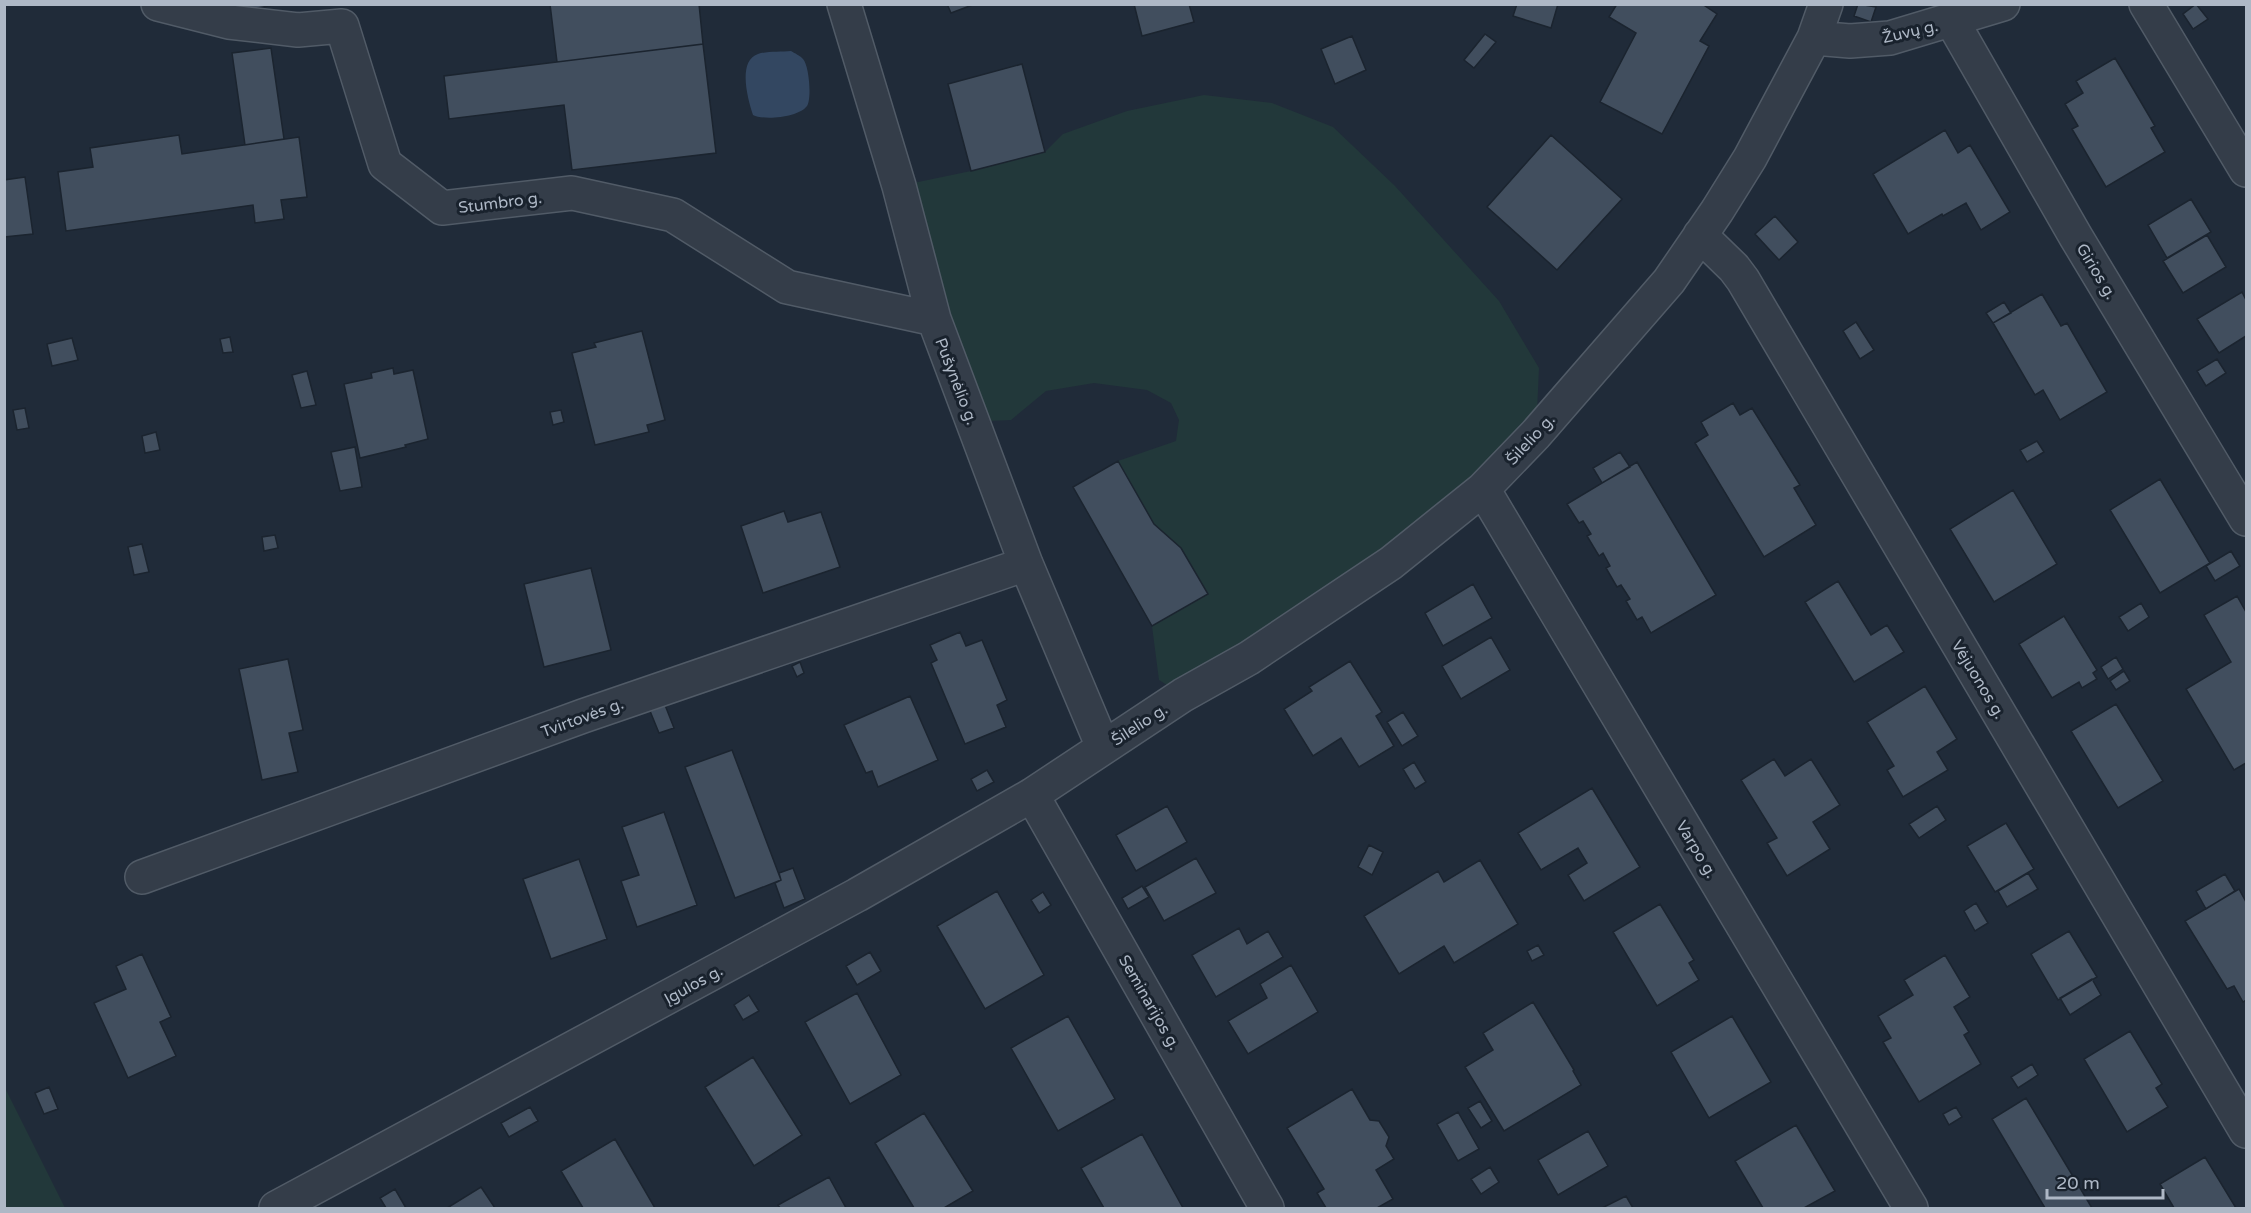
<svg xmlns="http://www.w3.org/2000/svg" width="2251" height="1213" font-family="'Varela Round',sans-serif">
  <rect width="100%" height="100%" fill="#202b39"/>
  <!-- green -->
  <path fill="#22383a" d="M1204,95L1272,103L1333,127L1395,186L1499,301L1539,368L1536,434L1483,489L1183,695L1159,680L1152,626L1208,594L1181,548L1154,524L1118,461L1176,441L1179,420L1171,403L1147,390L1094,383L1046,391L1011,420L989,421L899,186L971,171L1045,152L1063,134L1127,111Z
    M4,1088H5L65,1208H5Z"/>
  <!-- water -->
  <path fill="#334761" d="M791,51C794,53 801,56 803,59C809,65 812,99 807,106C799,117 765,121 753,115C748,100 737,61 758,54C767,51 781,52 791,51Z"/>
  <!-- building -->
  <path fill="#414e5e" stroke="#1b242f" stroke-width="1.5" d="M227,4H281L228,13Z
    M550,4H699L703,44L557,62Z
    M947,4H975L951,13Z
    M1134,4H1189L1194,22L1142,36Z
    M1517,4H1558L1551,28L1513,16Z
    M1617,4H1702L1717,14L1700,41L1709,46L1662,134L1600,102L1636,33L1609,17Z
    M1858,4L1876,7L1871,22L1854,16Z
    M2196,4L2208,19L2193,29L2183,14Z
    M1485,34L1496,42L1474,68L1464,60Z
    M1352,36L1366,70L1335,84L1321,49Z
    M703,44L716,153L572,170L564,105L449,119L444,76Z
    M271,48L284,139L245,145L232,53Z
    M2115,58L2155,126L2151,128L2165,152L2106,187L2072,129L2078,126L2065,104L2083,93L2076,81Z
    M1022,64L1045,152L971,171L948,84Z
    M1945,130L1958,153L1970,145L2010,212L1981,230L1966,203L1943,216L1942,214L1908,234L1873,174Z
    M179,135L182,154L299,137L307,197L281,200L284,219L255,223L253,205L66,231L58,172L93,167L90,148Z
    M1551,135L1622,199L1557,270L1487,207Z
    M25,177L33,234L4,237V180Z
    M2191,199L2211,232L2167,258L2148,225Z
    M1775,216L1798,242L1779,260L1755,234Z
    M2207,235L2226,267L2183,293L2163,261Z
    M2242,292L2246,300V336L2219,353L2197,319Z
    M2042,294L2061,326L2067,323L2107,392L2060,420L2043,390L2035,395L1993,323Z
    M2004,302L2011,313L1993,323L1986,313Z
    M1856,322L1874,350L1860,359L1843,331Z
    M642,331L665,420L647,425L649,432L595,445L572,353L596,347L594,343Z
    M230,337L233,352L223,353L220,339Z
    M72,338L78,360L52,366L47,344Z
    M2217,359L2226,373L2206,386L2197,371Z
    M393,368L394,374L413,370L428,439L405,445L406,447L360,458L344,384L372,378L371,373Z
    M307,371L316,405L301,408L292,375Z
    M1733,403L1740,415L1752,408L1800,485L1794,488L1816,525L1764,557L1695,443L1708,435L1701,422Z
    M25,408L29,428L17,430L13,410Z
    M561,410L564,422L553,425L550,412Z
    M156,432L160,450L145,453L142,436Z
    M2037,441L2044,452L2027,462L2020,450Z
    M355,447L362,487L340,491L331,452Z
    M1620,452L1630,467L1602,483L1593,468Z
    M1118,461L1154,524L1181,548L1208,594L1152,626L1073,487Z
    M1637,462L1716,595L1651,633L1642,617L1637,620L1626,601L1630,599L1621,585L1617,587L1606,568L1610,566L1603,553L1599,556L1587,536L1591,534L1583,521L1579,523L1567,504Z
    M2160,479L2210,563L2160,593L2110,510Z
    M2013,490L2057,564L1994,602L1950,529Z
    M784,511L788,522L821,512L840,567L763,593L741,526Z
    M275,535L278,548L264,551L262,537Z
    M142,544L149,572L134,575L128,547Z
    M2231,551L2240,566L2215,581L2206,566Z
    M591,568L611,650L544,667L524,584Z
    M1838,581L1871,635L1887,625L1904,652L1854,682L1805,602Z
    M1473,584L1492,618L1443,646L1425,613Z
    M2237,596L2246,612V763L2234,770L2186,689L2231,662L2204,615Z
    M2141,603L2149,617L2128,631L2119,617Z
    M2064,616L2097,670L2093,673L2097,679L2082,688L2079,682L2052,698L2019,644Z
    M960,632L966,646L982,640L1007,700L997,705L1006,727L965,744L931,663L937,660L930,645Z
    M1491,637L1510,670L1461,699L1442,666Z
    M2116,657L2123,669L2108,679L2101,667Z
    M288,659L303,730L289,733L298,772L262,780L239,669Z
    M1350,661L1382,712L1376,716L1394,746L1359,767L1341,738L1313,756L1284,709L1312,691L1309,687Z
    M800,662L804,673L797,677L792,666Z
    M2124,671L2130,681L2116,690L2110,681Z
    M1925,686L1957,739L1937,752L1948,770L1903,797L1887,770L1894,766L1867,722Z
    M910,696L938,760L878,787L872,771L866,773L844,725Z
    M2116,704L2163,781L2118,808L2071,731Z
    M665,705L674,728L659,733L650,711Z
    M1403,712L1418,736L1402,746L1387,722Z
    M732,750L781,880L735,898L685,767Z
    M1774,759L1785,776L1811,759L1840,805L1813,822L1830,849L1787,876L1767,843L1777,838L1741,780Z
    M1414,762L1426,782L1415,789L1403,769Z
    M987,770L994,782L977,791L971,779Z
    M1592,788L1640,867L1584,901L1568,875L1587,863L1578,848L1541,870L1518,833Z
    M1167,806L1187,842L1136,871L1116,835Z
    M1937,806L1946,820L1919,838L1909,824Z
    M664,812L697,905L637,927L621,881L639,875L622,827Z
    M2006,823L2034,869L1995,892L1967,846Z
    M1369,845L1383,852L1372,875L1358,867Z
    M1196,858L1216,893L1164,921L1145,887Z
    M579,859L607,939L551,959L523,879Z
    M1480,860L1518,924L1454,963L1444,946L1399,974L1364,916L1438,871L1444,882Z
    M793,868L805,899L784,908L775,883L781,880L779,873Z
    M2028,873L2038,889L2007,907L1998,891Z
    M2225,874L2235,891L2206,909L2196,891Z
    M1142,886L1149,897L1128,909L1122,898Z
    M2239,889L2246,902V1000L2243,1002L2234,986L2227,989L2185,921Z
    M997,891L1044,975L985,1009L937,926Z
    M1043,892L1051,905L1039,913L1031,900Z
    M1976,903L1988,923L1975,931L1964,911Z
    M1660,904L1694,960L1689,963L1699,980L1657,1006L1613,932Z
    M1239,928L1247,944L1268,931L1283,957L1216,997L1192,955Z
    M2069,931L2097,977L2058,1000L2031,954Z
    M1538,945L1544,955L1532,961L1527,951Z
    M870,952L881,971L857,985L846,966Z
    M142,954L171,1017L160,1022L176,1056L128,1078L94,1003L126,989L116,966Z
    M1945,955L1970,997L1954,1007L1969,1032L1964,1035L1981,1064L1919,1102L1883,1042L1891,1038L1878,1016L1913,995L1904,980Z
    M1291,965L1318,1012L1248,1054L1228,1021L1267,998L1260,984Z
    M2092,979L2101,995L2070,1015L2060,998Z
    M857,993L901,1075L850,1104L805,1022Z
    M749,995L759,1011L743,1020L734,1005Z
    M1533,1002L1574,1070L1573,1071L1581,1085L1504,1131L1465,1067L1493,1050L1483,1033Z
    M1068,1016L1115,1099L1058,1131L1011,1048Z
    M1732,1016L1771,1082L1709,1118L1671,1052Z
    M2130,1031L2162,1084L2156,1088L2168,1107L2127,1132L2084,1059Z
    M753,1057L802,1135L754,1166L705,1087Z
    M2032,1064L2038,1075L2018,1088L2011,1077Z
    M49,1087L58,1109L44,1114L35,1093Z
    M1352,1089L1370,1120L1379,1121L1389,1137L1386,1146L1394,1159L1376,1170L1393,1199L1377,1208H1326L1317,1193L1324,1189L1287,1128Z
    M2026,1098L2092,1208H2045L1992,1119Z
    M1480,1101L1492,1121L1481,1128L1468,1108Z
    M530,1107L538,1121L509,1137L501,1123Z
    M1956,1107L1962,1117L1949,1125L1943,1114Z
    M1458,1112L1479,1149L1458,1161L1437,1124Z
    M924,1113L973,1191L944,1208H914L875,1143Z
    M1796,1125L1835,1191L1804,1208H1763L1735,1161Z
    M1588,1131L1608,1166L1558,1195L1538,1160Z
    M1142,1134L1183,1208H1104L1081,1168Z
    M615,1139L655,1208H583L561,1171Z
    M2205,1157L2236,1208H2174L2160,1184Z
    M1490,1167L1499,1182L1481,1194L1471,1179Z
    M829,1177L846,1208H780L778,1205Z
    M481,1187L495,1208H447Z
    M395,1189L406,1208H386L380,1198Z
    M1626,1196L1633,1208H1602Z"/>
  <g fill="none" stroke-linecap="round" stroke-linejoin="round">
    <defs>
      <path id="minor" d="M158,4L229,22L298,30L342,26L385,164L442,208L572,193L673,215L787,287L934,319
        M844,4L899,186L934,319L1026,564L1103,747
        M2146,4L2246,170
        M1952,21L2076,237L2246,519
        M1814,38L1850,41L1890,38L2003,4
        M1700,235L1734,268L1743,280L2246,1131
        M1483,489L1911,1208
        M1032,795L1267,1208
        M142,877L583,716L1026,564
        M276,1208L857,895L1032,795L1183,695L1249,658L1391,563L1483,489L1536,434L1669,281L1717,211L1750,158L1814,38L1826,4"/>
    </defs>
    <!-- minor casing -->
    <use href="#minor" stroke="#515b67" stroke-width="36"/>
    <!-- minor -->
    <use href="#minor" stroke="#343d49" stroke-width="33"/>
  </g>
  <g text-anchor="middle" stroke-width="6" stroke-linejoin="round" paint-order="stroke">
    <!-- street labels -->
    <g font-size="16" fill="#aeb8c6" stroke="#19222d">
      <text transform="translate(1910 31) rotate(-13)" y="6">Žuvų g.</text>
      <text transform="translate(500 202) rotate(-7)" y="6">Stumbro g.</text>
      <text transform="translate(2097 271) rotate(59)" y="6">Girios g.</text>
      <text transform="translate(957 381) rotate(69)" y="6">Pušynėlio g.</text>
      <text transform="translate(1530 439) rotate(-47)" y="6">Šilelio g.</text>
      <text transform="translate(1979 679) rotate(59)" y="6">Vėjuonos g.</text>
      <text transform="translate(582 717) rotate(-20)" y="6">Tvirtovės g.</text>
      <text transform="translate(1139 724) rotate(-33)" y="6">Šilelio g.</text>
      <text transform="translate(1697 849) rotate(59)" y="6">Varpo g.</text>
      <text transform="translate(693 984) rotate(-29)" y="6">Įgulos g.</text>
      <text transform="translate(1150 1002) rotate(60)" y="6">Seminarijos g.</text>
    </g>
  </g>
  <!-- border -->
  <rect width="2251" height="1213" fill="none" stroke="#aeb8c6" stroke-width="12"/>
  <!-- scale -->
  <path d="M2047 1189v9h116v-9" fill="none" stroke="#aeb8c6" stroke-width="3"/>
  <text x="2056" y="1189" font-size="18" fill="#aeb8c6" stroke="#19222d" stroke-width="4.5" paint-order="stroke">20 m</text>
</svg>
